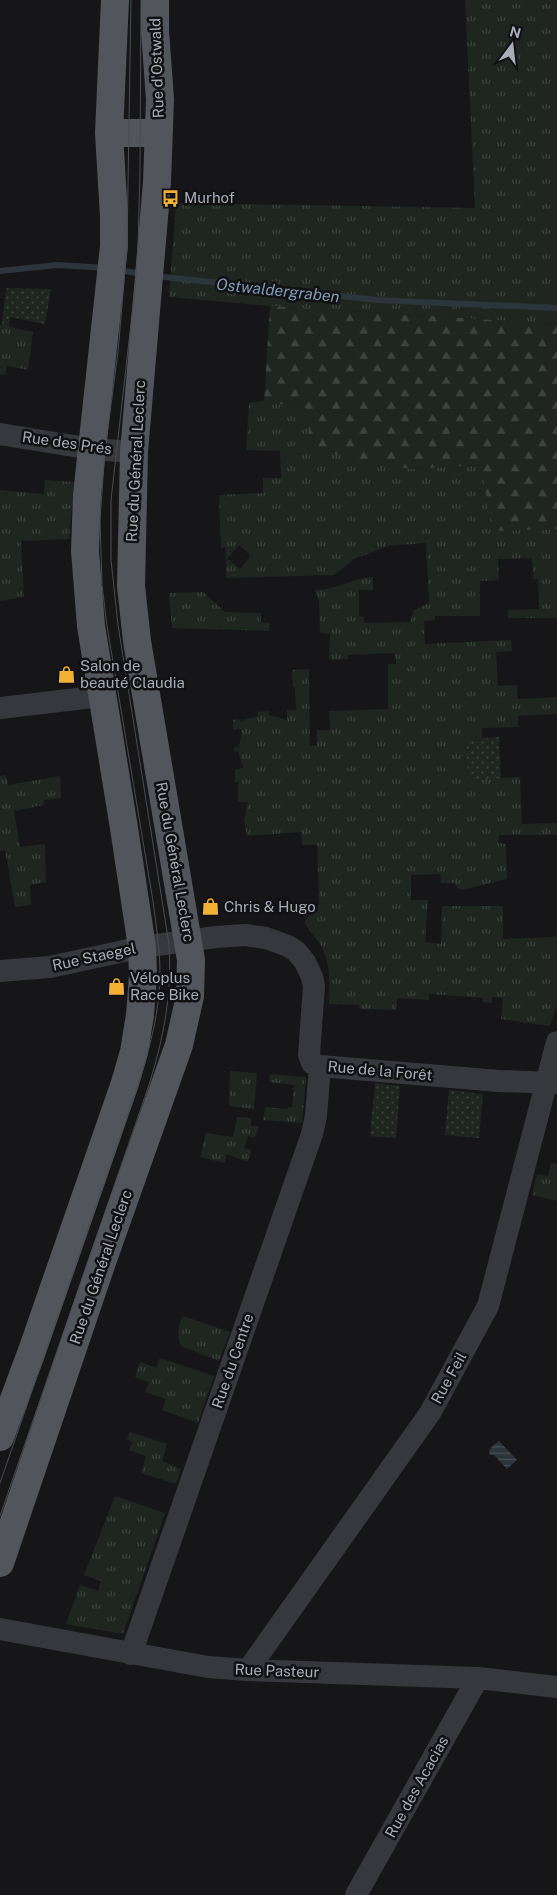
<svg xmlns="http://www.w3.org/2000/svg" width="557" height="1895" font-family="'Public Sans',sans-serif">
  <defs>
    <pattern id="grass-tufts" width="24" height="20" patternUnits="userSpaceOnUse" patternTransform="scale(1.25)"><rect width="24" height="20" fill="#1e261f"/><path d="M3 7l-1-3M5 7V3M7 7l1-3M15 17l-1-3M17 17v-4M19 17l1-3" fill="none" stroke="#3c433d"/></pattern>
    <pattern id="forest-firs" width="22" height="20" patternUnits="userSpaceOnUse" patternTransform="scale(1.25)"><rect width="22" height="20" fill="#1e261f"/><path d="M5 1l3.5 6h-7zM16 11l3.5 6h-7z" fill="#3c433d"/></pattern>
    <pattern id="park-dots" width="8" height="8" patternUnits="userSpaceOnUse" patternTransform="scale(1.25)"><rect width="8" height="8" fill="#1e261f"/><path d="M2 2h.1M6 6h.1" fill="none" stroke="#3c433d" stroke-width="1.8" stroke-linecap="round"/></pattern>
    <pattern id="water-rules" width="6" height="5" patternUnits="userSpaceOnUse" patternTransform="scale(1.25)"><rect width="6" height="5" fill="#2c353c"/><path d="M0 2.5h6" fill="none" stroke="#485056"/></pattern>
  </defs>
  <rect width="100%" height="100%" fill="#161618"/>
  <!-- grass -->
  <path fill="url(#grass-tufts)" d="M465,0H557V324L270,306L169,297L176,203L475,208Z
    M0,325L33,332L28,370L7,366L5,375L0,374Z
    M264,401L307,409L410,469L482,465L492,531L557,529V618H508V610L539,609L538,579H533L532,558L498,559L499,580L480,581V616H435V620L424,621L425,644L511,640L512,651L496,652L498,686L517,685L518,699L557,697V714L518,716V727L482,728V738L466,739L468,779L520,777L522,824L557,823V835H499L498,843L506,844L507,879L462,890L457,888L455,883H441L440,874L411,875V900H428L425,942L441,944L442,906H503V939L553,937L557,934V1005L550,1026L501,1019L503,998L492,997V1003L483,1002V998L429,994V1000L397,998L396,1010L360,1009L359,1005L329,1004C329,987 331,968 324,952C320,941 309,932 304,922L319,904L317,845H302L301,832L247,836L244,820L248,802H238V782H235V769L243,768L238,751L234,752V748L239,747L242,729L233,730V720L239,719L240,721L258,716V712L269,711V715L287,720V710H296L295,687H293L292,670L309,669L310,746L317,745V730H330L329,711L388,709V664H396L395,653L348,655V659L331,660L329,657L330,634L320,633L319,601L315,590C337,590 352,578 373,577V590H359V616L364,617V623L410,622L414,610L429,603L426,543L388,546L354,559L334,575L226,578V561L228,559L240,569L251,556L239,545L226,560L225,547L221,548L219,495L263,493V478H281L280,451L246,450L249,403Z
    M45,480L74,482L69,539L21,541L24,597L0,601V490L44,494Z
    M203,592L225,612L261,613V622L270,623L269,631L172,628L169,593Z
    M6,775L8,785L60,776L61,798L44,800V805L14,811L20,847L45,844L46,882L30,885L31,905L15,907L5,850L0,851V776Z
    M230,1071L257,1073L254,1109L229,1106Z
    M270,1074L306,1077L302,1123L263,1120L265,1107L287,1109L288,1107H292L294,1085L269,1082Z
    M237,1117L251,1118V1126H259L255,1138L248,1136L244,1148L251,1150L248,1162L227,1154L225,1163L200,1157L206,1133L233,1137Z
    M551,1163L557,1164V1201L532,1195L537,1174L548,1176Z
    M183,1316L230,1332L219,1361L181,1346C177,1335 177,1326 183,1316Z
    M160,1358L214,1376L198,1423L162,1410L166,1399L145,1392L149,1382L135,1377L140,1362L156,1368Z
    M130,1432L167,1444L162,1461L181,1469L176,1484L141,1473L146,1456L129,1450L132,1442L127,1439Z
    M115,1496L165,1513L123,1634L66,1624L80,1585L98,1591L101,1581L84,1575Z"/>
  <!-- forest -->
  <path fill="url(#forest-firs)" d="M270,306L557,324V529L492,531L481,465L410,469L310,449L307,409L264,401Z"/>
  <!-- park -->
  <path fill="url(#park-dots)" d="M6,288L51,289L45,324L10,317L9,327L2,325Z
    M499,737L501,778L468,780L466,739Z
    M375,1083L400,1086L396,1138L370,1136Z
    M449,1090L483,1094L479,1138L445,1135Z"/>
  <!-- water -->
  <path fill="url(#water-rules)" d="M499,1441L517,1460L507,1469L494,1455H490C487,1449 494,1445 499,1441Z"/>
  <g fill="none" stroke-linecap="round" stroke-linejoin="round">
    <!-- stream -->
    <path stroke="#2c353c" stroke-width="6" d="M118,270L143,274
      M0,271L57,265L106,268
      M155,276L377,300L557,308"/>
    <!-- minor -->
    <path stroke="#37383d" stroke-width="22" d="M0,434L92,449L134,452
      M0,708L102,696
      M0,971L50,967L142,947L216,937L245,935L266,938L288,946L296,951L305,962L312,977L314,986L309,1055L312,1063L320,1066L499,1081L557,1083
      M0,1629L208,1667L248,1670L478,1678L557,1687
      M131,1654L312,1134L316,1116L320,1066
      M248,1670L430,1413L488,1306L557,1042
      M356,1895L478,1678"/>
    <!-- major -->
    <path stroke="#53555c" stroke-width="28" d="M109,133H158
      M0,1437L32,1351L125,1083L134,1052L140,1015L143,976L142,947L124,828L91,626L85,551L87,495L114,246V217L109,133L115,0
      M0,1563L102,1262L179,1045L190,996L191,960L137,641L131,586L134,452L157,182L160,99L155,31V0"/>
    <!-- tram -->
    <path stroke="#4a4c52" stroke-width="1" d="M0,1483L139,1082C150,1047 160,1010 160,973C160,949 156,925 153,901L107,626L102,585L100,520L105,450L118,352L127,246L131,0
      M0,1516L149,1085C164,1036 172,995 169,944L118,625L111,560V500L135,288L138,247L140,170L141,0"/>
  </g>
  <!-- icons -->
  <defs>
    <symbol id="bus-bare" viewBox="-9 -9 18 18"><path d="M-5-6H5V4H4V6H2V4H-2V6H-4V4H-5ZM-3.5-4V0h7V-4ZM-3.5 1.2v1.5H-2V1.2ZM2 1.2v1.5H3.5V1.2Z" fill="#f2b134" stroke="#111113" stroke-width="2.5" paint-order="stroke"/></symbol>
    <symbol id="shop-bare" viewBox="-9 -9 18 18"><path d="M-5-2.5h2.3a2.7 3.5 0 0 1 5.4 0H5L5.5 6h-11ZM-1.5-2.5h3a1.5 2.3 0 0 0-3 0Z" fill="#f2b134" stroke="#111113" stroke-width="2.5" paint-order="stroke"/></symbol>
  </defs>
  <g fill-rule="evenodd">
    <use href="#bus-bare" x="158" y="186" width="25" height="25"/>
    <use href="#shop-bare" x="54" y="662" width="25" height="25"/>
    <use href="#shop-bare" x="198" y="894" width="25" height="25"/>
    <use href="#shop-bare" x="104" y="974" width="25" height="25"/>
  </g>
  <g text-anchor="middle" stroke-width="5" stroke-linejoin="round" paint-order="stroke">
    <!-- street labels -->
    <g font-size="15" fill="#a8adb8" stroke="#111113">
      <text transform="translate(157 68) rotate(-92)" y="5">Rue d'Ostwald</text>
      <text transform="translate(67 443) rotate(8)" y="5">Rue des Prés</text>
      <text transform="translate(136 461) rotate(-87)" y="5">Rue du Général Leclerc</text>
      <text transform="translate(175 862) rotate(80)" y="5">Rue du Général Leclerc</text>
      <text transform="translate(94 957) rotate(-12)" y="5">Rue Staegel</text>
      <text transform="translate(380 1071) rotate(5)" y="5">Rue de la Forêt</text>
      <text transform="translate(101 1267) rotate(-71)" y="5">Rue du Général Leclerc</text>
      <text transform="translate(233 1361) rotate(-71)" y="5">Rue du Centre</text>
      <text transform="translate(449 1378) rotate(-61)" y="5">Rue Feil</text>
      <text transform="translate(277 1671) rotate(2)" y="5">Rue Pasteur</text>
      <text transform="translate(417 1787) rotate(-61)" y="5">Rue des Acacias</text>
    </g>
    <!-- poi labels -->
    <g font-size="15" fill="#a8adb8" stroke="#111113" text-anchor="start">
      <text x="184" y="203">Murhof</text>
      <text x="80" y="671">Salon de<tspan x="80" dy="17">beauté Claudia</tspan></text>
      <text x="224" y="912">Chris &amp; Hugo</text>
      <text x="130" y="983">Véloplus<tspan x="130" dy="17">Race Bike</tspan></text>
    </g>
    <!-- water labels -->
    <g font-size="16" font-style="italic" fill="#7f9bb3" stroke="#111113">
      <text transform="translate(278 290) rotate(6)" y="6">Ostwaldergraben</text>
    </g>
  </g>
  <!-- north arrow -->
  <g transform="translate(512 45) rotate(15)" stroke="#111113" stroke-width="4" paint-order="stroke">
  <path d="M0-4L9 19L0 12L-9 19Z" fill="#a8adb8"/>
  <text y="-8" font-size="14" font-weight="bold" text-anchor="middle" fill="#a8adb8">N</text>
  </g>
</svg>
